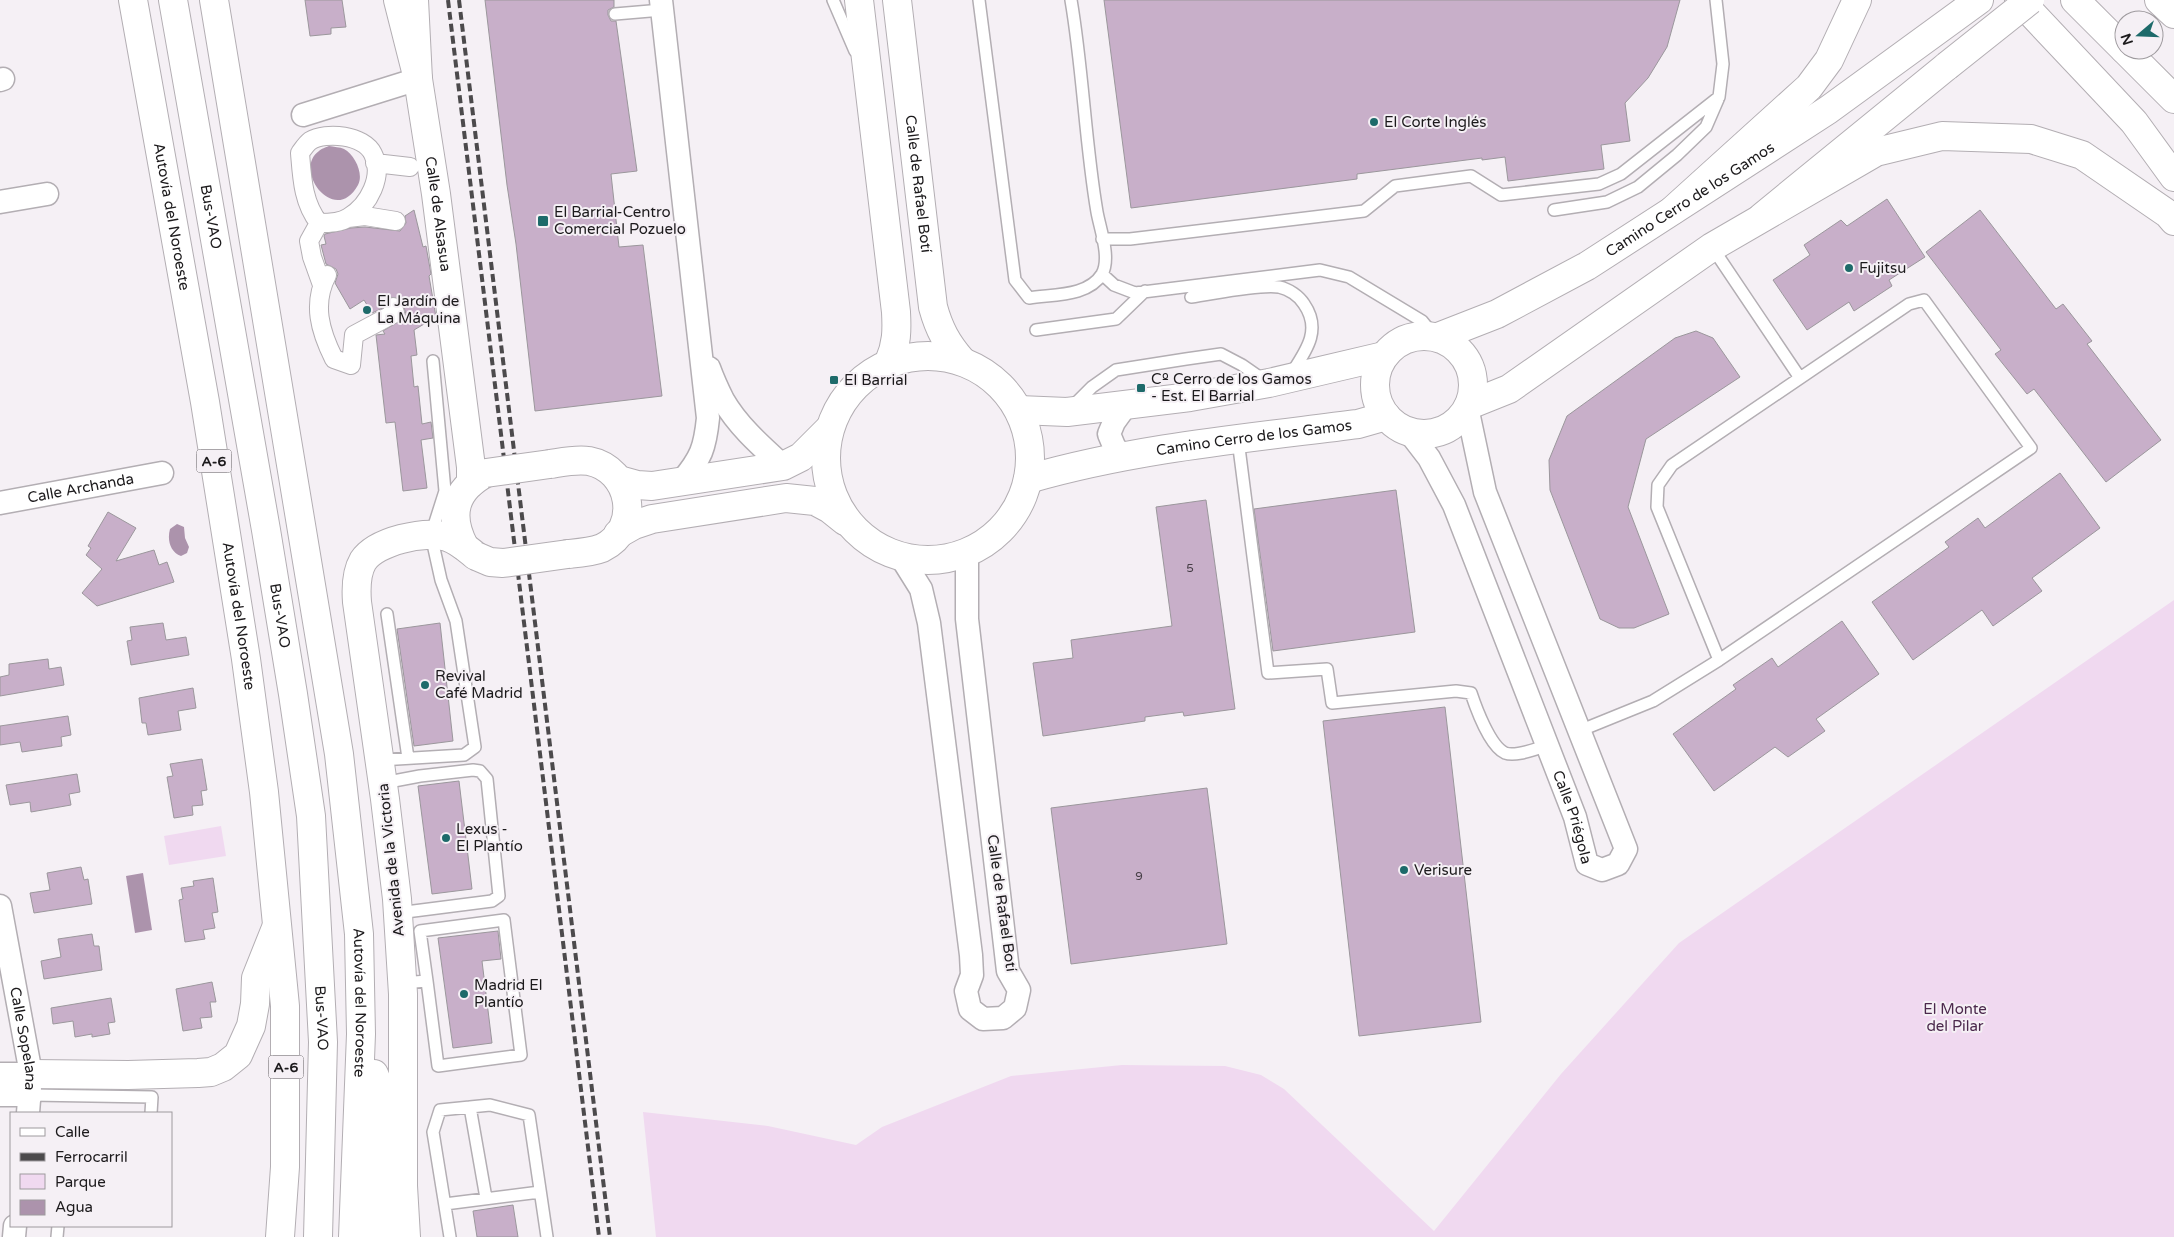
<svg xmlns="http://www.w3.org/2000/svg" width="2174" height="1237" font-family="'Varela Round',sans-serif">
  <rect width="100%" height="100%" fill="#f5f0f5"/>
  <!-- green -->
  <path fill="#f0d9f0" d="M2174,600V1237H656L643,1112L768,1126L856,1145L882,1127L1011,1076L1122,1065L1225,1066L1261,1075L1284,1089L1434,1231L1561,1074L1679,943Z
    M221,826L226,856L169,865L164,836Z"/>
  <!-- water -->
  <path fill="#ac93ac" d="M329,146C334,147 340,147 344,149C355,155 364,174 358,185C335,227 292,170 319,151C321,149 326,147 329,146Z
    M177,524L184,527L185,538L189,547L187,553L181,556C170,552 167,540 170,529Z
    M143,873L152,930L135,933L126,876Z"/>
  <!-- building -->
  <path fill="#c8afc9" stroke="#9b979c" d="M305,0H342L346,27L331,28V34L310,36Z
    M485,0H614V7L608,10V15L611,21H616L637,171L611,174L619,247L643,245L662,396L535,411L516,244L507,185Z
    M1104,0H1680L1667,47L1648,78L1625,103L1630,141L1601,145L1604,169L1508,181L1505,157L1482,160V158L1357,174V179L1131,208Z
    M1887,199L1925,257L1889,280L1892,286L1854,311L1849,302L1807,330L1773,280L1810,255L1804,245L1841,220L1847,226Z
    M414,210L423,247L426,246L431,274L429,276L436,317L414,330L417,355L411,356L414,387L418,386L422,424L431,422L433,438L421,440L427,488L403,491L395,422L386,423L376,335L385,334L383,331L403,319L406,314L403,304L400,299L390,297L385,300L383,308L372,313L364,300L350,309L335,283L338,274L336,269L326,264L321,245L326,244L324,236L325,234L351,228L365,227L400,231L406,223L405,216Z
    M1980,210L2056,309L2063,304L2092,341L2087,344L2161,440L2106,482L2034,389L2027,394L1995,354L2001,350L1926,252Z
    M1696,331L1713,338L1740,377L1646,439L1628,507L1669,614L1634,628H1619L1600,619L1550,490L1549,460L1567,416L1675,338Z
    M2060,473L2100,528L2032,578L2042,591L1993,626L1982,610L1913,660L1872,602L1949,547L1945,542L1978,518L1985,528Z
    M1396,490L1415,632L1273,651L1254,509Z
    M1206,500L1235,709L1184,716L1183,712L1145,717V721L1043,736L1033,663L1073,658L1071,640L1172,626L1156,507Z
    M108,512L136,528L116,561L154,550L159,565L167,562L174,582L97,606L82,593L102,569L86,555L91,548L88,546Z
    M1842,621L1879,674L1816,719L1825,731L1788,757L1775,747L1714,791L1673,734L1736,689L1733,685L1772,658L1778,667Z
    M163,623L166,640L186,637L189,655L131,665L127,641L132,640L130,627Z
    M440,623L453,741L414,746L397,629Z
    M48,659L49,669L61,667L64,685L0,696V677L9,675V664Z
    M193,688L196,708L178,711L181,730L148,735L146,723H142L139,698Z
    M1445,707L1481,1022L1359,1036L1323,721Z
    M68,716L71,735L61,737L62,746L22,752L20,742L0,745V726Z
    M202,759L207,790L201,791L203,805L192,806L193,815L174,818L167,777L173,776L170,764Z
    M77,774L80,792L69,794L71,805L31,812L30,802L10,805L6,785Z
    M459,781L472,889L432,894L418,786Z
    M1207,788L1227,944L1071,964L1051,808Z
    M81,867L84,880L88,879L92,904L34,913L30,893L50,890L47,873Z
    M213,878L218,912L212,913L215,928L203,930L205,939L185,942L179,900L183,899L181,888L194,886L193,881Z
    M498,931L501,959L482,961L492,1043L453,1048L438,938Z
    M92,934L94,946H99L102,970L44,979L41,961L61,957L58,939Z
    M212,982L216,1002H210L212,1017L200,1018L202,1028L183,1031L176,989Z
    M111,998L115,1022L108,1023L110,1034L92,1037V1034L75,1037L73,1021L53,1024L51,1008Z
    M513,1205L518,1237H477L473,1211Z"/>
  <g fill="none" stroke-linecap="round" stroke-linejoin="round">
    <defs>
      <path id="service" d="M833,0L855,51
        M979,0L1015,280L1029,298C1052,294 1088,297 1102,274C1111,258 1100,229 1097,212C1085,142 1083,70 1071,0
        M615,14L662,10
        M1554,210L1607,202L1638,187L1677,155L1706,127L1719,97L1723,64L1716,0
        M1102,239H1130L1364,211L1395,186L1471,176L1501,195L1599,184L1621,174L1719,97
        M1712,247L1800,378
        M1102,274L1114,285L1135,293L1320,270L1349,277L1422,321L1435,337
        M1191,297C1214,294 1257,284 1279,287C1289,289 1299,296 1304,304C1322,330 1306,351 1291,374
        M1036,330L1116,319L1145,291
        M1073,406L1092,387L1116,370L1186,359L1221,354L1242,365L1265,381
        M1238,440L1268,673L1327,669L1332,703L1456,691L1471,693C1476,708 1490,746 1505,753C1516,757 1535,749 1546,746
        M387,614L408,758
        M1579,731L1653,701L1719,660L2031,448L1924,300L1909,304L1672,465L1658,485L1657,507L1719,660
        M380,760L464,755L475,747L456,621L441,580L431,535L445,491L433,361
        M383,783L420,776L473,770L480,771L487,779L499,896L492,901L398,913
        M402,983L427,981L420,931L504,920L521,1055L438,1066L427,981
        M31,1095L152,1097L151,1113
        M470,1107L486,1198
        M445,1204L540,1192
        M57,1237L58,1226
        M450,1237L433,1132L440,1110L490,1105L529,1115L547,1237"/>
      <path id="pedestrian" d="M375,163L410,167
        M348,218L365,216L396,221
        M319,223C329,223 341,223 349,217C369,205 384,176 373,154C364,135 326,131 310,141C306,144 303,149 300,153C302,178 303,203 319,223L309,241L312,257L322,285
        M327,275C312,304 320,331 334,359L351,365L354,335L395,313L393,307"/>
      <g id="minor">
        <path d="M661,0L708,418C705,448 701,458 682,481"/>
        <path d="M0,80L3,79"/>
        <path d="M303,115L418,79"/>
        <path d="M0,202L47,194"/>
        <path d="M709,368C713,379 718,390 723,400C738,426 761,446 783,466"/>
        <path id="s1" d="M1409,432L1429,458L1454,505L1575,817L1587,864L1602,870L1618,864L1626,849L1485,492L1467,407"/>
        <path d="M1122,457L1114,446L1109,434L1114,422L1127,404"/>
        <path id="s2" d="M0,503L162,473"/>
        <path d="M901,557L921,589L929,623L971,955L972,975L966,991L970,1009L983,1019L1003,1018L1015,1008L1019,990L1008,971L967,619V553"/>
        <path id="s3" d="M0,906L31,1074L28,1113"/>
        <path d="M0,1074H31"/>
        <path d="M0,1095H31"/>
        <path d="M14,1237L15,1226"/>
      </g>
      <g id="tertiary">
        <path id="s4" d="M398,0L418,79L436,194L471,467V483"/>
        <path d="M859,0L896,312C897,330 897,344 889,362"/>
        <path id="s5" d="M897,0L933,307C939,329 947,344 962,361"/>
        <circle cx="928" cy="458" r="102"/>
        <path d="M1019,410L1067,412L1190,397L1269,383L1384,356"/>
        <path d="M550,464C563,462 576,459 589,461C631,469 643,528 602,548C592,552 579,553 568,554"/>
        <path id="s6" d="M1028,479C1135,448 1248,438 1358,424L1386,416"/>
        <path d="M619,480L637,485L652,486L783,466L801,457L828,430"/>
        <path d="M618,534L634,525L652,519L786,498L815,501L830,509L845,521"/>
        <path d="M464,546C448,515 454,490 486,473"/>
        <path d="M406,1237L403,1186V994L397,899L385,799L357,602C356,589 356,573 363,561C376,541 425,530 447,537C459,541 467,549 476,556"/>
      </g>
      <g id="secondary">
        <circle cx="1424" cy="385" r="49"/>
        <path id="s7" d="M1438,337L1497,314L1587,266L1828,110L1979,0"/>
        <path d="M1469,405L1509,389L1712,247L1876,152L1942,136L2031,139L2082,155L2168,214L2174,221"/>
      </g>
      <g id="motorway">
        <path id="s8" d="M133,0L205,402L246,659L264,792L285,1006V1167L280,1237"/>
        <path id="s9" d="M173,0L266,530L293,694L311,816L323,1042L318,1237"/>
        <path id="s10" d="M214,0L339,754L359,934L361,1034L353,1237"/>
        <path d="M414,0L418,79"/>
        <path d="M2019,0L2134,122L2174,177"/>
        <path d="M2075,0L2124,49"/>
        <path d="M2159,0L2174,14"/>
        <path d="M2125,50L2174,99"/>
        <path d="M1673,210L1809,87L1829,60L1857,0"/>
        <path d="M1762,217L1947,66"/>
        <path d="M31,1074L128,1075L198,1073L211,1072L223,1067L238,1055L251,1026L255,1004L256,978L276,928"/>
        <path d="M374,1074L377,1081L380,1237"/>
      </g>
    </defs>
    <!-- service casing -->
    <use href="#service" stroke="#b3aeb3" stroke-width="14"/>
    <!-- pedestrian casing -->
    <use href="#pedestrian" stroke="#b3aeb3" stroke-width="20"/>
    <!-- minor casing -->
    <use href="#minor" stroke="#b3aeb3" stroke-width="25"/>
    <!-- tertiary casing -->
    <use href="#tertiary" stroke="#b3aeb3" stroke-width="30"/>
    <!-- secondary casing -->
    <use href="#secondary" stroke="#b3aeb3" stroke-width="30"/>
    <!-- motorway casing -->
    <use href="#motorway" stroke="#b3aeb3" stroke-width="30"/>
    <!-- service -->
    <use href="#service" stroke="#fff" stroke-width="11"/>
    <!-- pedestrian -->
    <use href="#pedestrian" stroke="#fff" stroke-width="18"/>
    <!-- minor -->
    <use href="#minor" stroke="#fff" stroke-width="22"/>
    <!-- tertiary -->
    <use href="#tertiary" stroke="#fff" stroke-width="28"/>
    <!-- secondary -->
    <use href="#secondary" stroke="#fff" stroke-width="28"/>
    <!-- motorway -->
    <use href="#motorway" stroke="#fff" stroke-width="28"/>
    <!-- rail -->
    <path stroke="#4c4a4c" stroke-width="4" stroke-dasharray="8 4" stroke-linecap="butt" d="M448,0L599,1237
      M459,0L610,1237"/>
    <defs>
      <path id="tertiary-bridge" d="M486,473L550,464
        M476,556L490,562L503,563L568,554"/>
      <path id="motorway-bridge" d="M1947,66L2030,0"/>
    </defs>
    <!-- tertiary-bridge casing -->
    <use href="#tertiary-bridge" stroke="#b3aeb3" stroke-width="30" stroke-linecap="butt"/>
    <!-- motorway-bridge casing -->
    <use href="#motorway-bridge" stroke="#b3aeb3" stroke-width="30" stroke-linecap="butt"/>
    <!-- tertiary-bridge -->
    <use href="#tertiary-bridge" stroke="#fff" stroke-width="28"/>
    <!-- motorway-bridge -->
    <use href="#motorway-bridge" stroke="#fff" stroke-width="28"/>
  </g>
  <!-- markers -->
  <g fill="#1d6a6a" stroke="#f5f0f5" stroke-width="2">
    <circle cx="1374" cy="122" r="5"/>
    <rect x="537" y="215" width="12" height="12" rx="2.5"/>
    <circle cx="1849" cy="268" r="5"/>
    <circle cx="367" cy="310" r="5"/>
    <rect x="829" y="375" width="10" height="10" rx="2.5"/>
    <rect x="1136" y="383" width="10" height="10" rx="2.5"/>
    <circle cx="425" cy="685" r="5"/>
    <circle cx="446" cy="838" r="5"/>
    <circle cx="1404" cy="870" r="5"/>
    <circle cx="464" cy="994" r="5"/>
  </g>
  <g text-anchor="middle" stroke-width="4" stroke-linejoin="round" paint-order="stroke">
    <!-- number labels -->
    <g font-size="12" fill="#473f47">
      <text x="1190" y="572">5</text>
      <text x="1139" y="880">9</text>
    </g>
    <!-- shield labels -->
    <g fill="#f5f0f5" stroke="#5d5a5d" stroke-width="1">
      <rect x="196.5" y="449.5" width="35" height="23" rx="4"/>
      <rect x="268.5" y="1055.5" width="35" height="23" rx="4"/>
    </g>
    <g font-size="14" font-weight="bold" fill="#1c1a1c">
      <text x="214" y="466">A-6</text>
      <text x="286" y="1072">A-6</text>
    </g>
    <!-- poi labels -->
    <g font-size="15" fill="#1c1a1c" stroke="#f5f0f5" text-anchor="start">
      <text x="1384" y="127">El Corte Inglés</text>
      <text x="554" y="217">El Barrial-Centro<tspan x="554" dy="17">Comercial Pozuelo</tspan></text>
      <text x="1859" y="273">Fujitsu</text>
      <text x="377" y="306">El Jardín de<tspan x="377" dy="17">La Máquina</tspan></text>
      <text x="1151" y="384">Cº Cerro de los Gamos<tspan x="1151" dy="17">- Est. El Barrial</tspan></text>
      <text x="844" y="385">El Barrial</text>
      <text x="435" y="681">Revival<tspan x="435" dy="17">Café Madrid</tspan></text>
      <text x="456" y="834">Lexus -<tspan x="456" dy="17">El Plantío</tspan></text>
      <text x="1414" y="875">Verisure</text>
      <text x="474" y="990">Madrid El<tspan x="474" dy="17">Plantío</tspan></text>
    </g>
    <!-- street labels -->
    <g font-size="15" fill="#1c1a1c" stroke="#f5f0f5">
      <text dy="5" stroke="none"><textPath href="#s5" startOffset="185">Calle de Rafael Botí</textPath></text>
      <text dy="5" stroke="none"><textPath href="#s7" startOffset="288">Camino Cerro de los Gamos</textPath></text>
      <text dy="5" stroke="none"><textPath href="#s4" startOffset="218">Calle de Alsasua</textPath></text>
      <text dy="5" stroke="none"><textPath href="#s8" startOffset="220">Autovía del Noroeste</textPath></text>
      <text dy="5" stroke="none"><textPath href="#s9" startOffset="220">Bus-VAO</textPath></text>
      <text dy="5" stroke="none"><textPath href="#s6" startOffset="230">Camino Cerro de los Gamos</textPath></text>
      <text dy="5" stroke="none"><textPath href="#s2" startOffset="82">Calle Archanda</textPath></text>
      <text dy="5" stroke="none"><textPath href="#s9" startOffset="625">Bus-VAO</textPath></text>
      <text dy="5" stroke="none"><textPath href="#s8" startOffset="625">Autovía del Noroeste</textPath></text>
      <text dy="5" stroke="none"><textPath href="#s1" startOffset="420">Calle Priégola</textPath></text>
      <text transform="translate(391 860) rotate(-96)" y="5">Avenida de la Victoria</text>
      <text transform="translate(1002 903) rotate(82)" y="5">Calle de Rafael Botí</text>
      <text dy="5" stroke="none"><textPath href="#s10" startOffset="1014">Autovía del Noroeste</textPath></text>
      <text dy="5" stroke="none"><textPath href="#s9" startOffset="1030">Bus-VAO</textPath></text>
      <text dy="5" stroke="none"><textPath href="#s3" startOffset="135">Calle Sopelana</textPath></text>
    </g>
    <!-- park labels -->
    <g font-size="15" fill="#4c294d" stroke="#f5f0f5">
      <text x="1955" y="1014">El Monte<tspan x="1955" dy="17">del Pilar</tspan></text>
    </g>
  </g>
  <!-- legend -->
  <rect x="10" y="1112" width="162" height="115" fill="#f5f0f5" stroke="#9e9a9e"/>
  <rect x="20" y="1128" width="25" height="8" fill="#ffffff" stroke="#9e9a9e"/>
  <text x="55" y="1137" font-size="15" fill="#1c1a1c">Calle</text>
  <rect x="20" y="1153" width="25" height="8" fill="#4c4a4c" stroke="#9e9a9e"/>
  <text x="55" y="1162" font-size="15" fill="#1c1a1c">Ferrocarril</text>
  <rect x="20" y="1174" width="25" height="15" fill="#f0d9f0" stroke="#9e9a9e"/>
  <text x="55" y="1187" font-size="15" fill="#1c1a1c">Parque</text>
  <rect x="20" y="1200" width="25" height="15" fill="#ac93ac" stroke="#9e9a9e"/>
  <text x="55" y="1212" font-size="15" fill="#1c1a1c">Agua</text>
  <!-- north arrow -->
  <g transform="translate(2139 35) rotate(251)"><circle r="24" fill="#f5f0f5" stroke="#9e9a9e"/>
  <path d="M0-4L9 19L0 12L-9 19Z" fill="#1d6a6a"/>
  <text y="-8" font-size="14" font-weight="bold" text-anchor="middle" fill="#1c1a1c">N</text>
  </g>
</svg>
